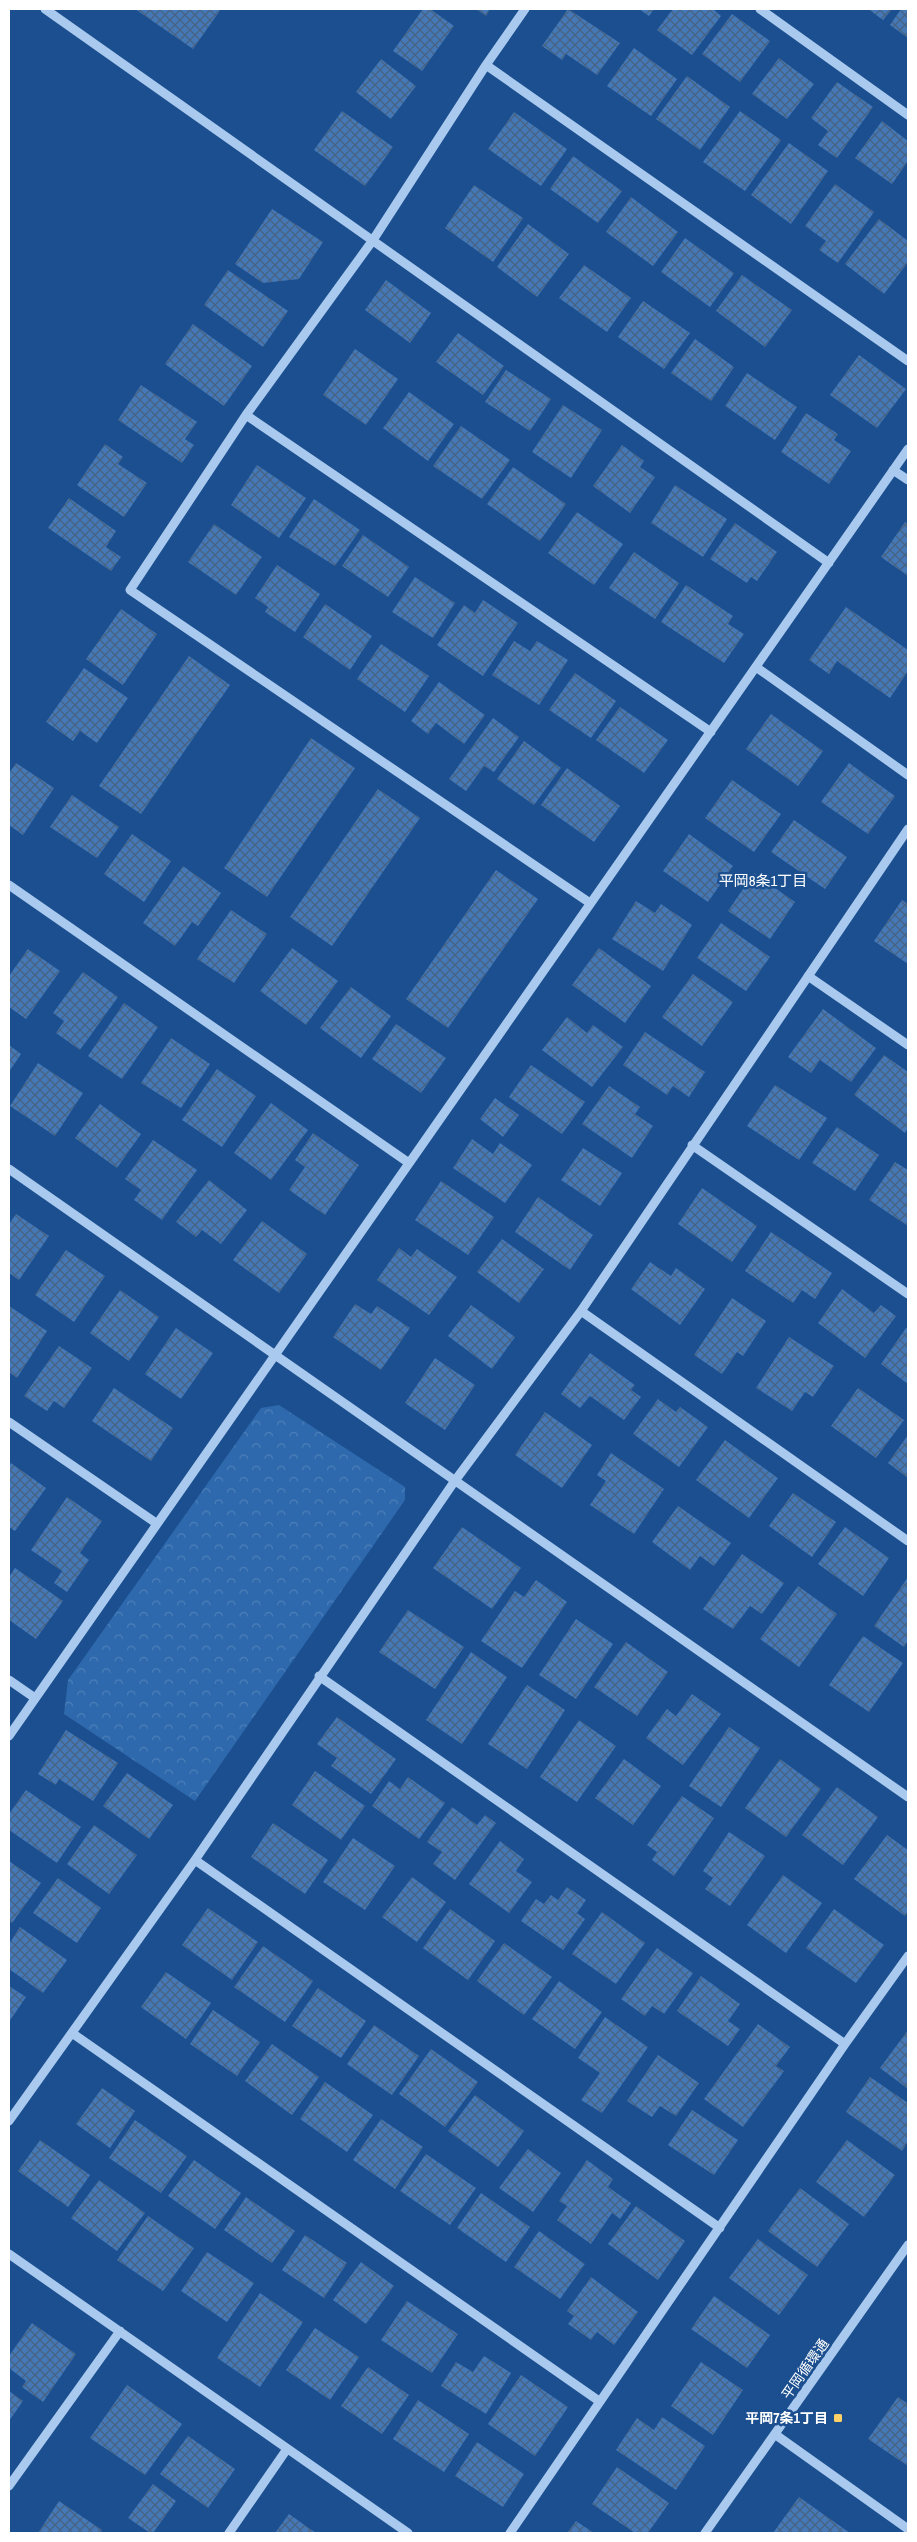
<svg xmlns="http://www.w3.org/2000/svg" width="917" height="2542" font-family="'Archivo Narrow','Noto Sans JP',sans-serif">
  <defs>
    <pattern id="forest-crowns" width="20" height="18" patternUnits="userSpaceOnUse" patternTransform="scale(1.25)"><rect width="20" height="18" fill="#2e69ad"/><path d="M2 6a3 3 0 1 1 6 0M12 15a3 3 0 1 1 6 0" fill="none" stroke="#4d80b9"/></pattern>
    <pattern id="building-cross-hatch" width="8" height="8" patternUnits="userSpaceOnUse" patternTransform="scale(1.25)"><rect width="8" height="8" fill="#4478b7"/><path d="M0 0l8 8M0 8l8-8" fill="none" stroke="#486282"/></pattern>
  </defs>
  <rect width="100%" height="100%" fill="#1b4f8f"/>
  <!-- forest -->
  <path fill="url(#forest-crowns)" d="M279,1405L405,1487V1500L195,1801L64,1714L68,1680L261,1408Z"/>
  <!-- building -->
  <path fill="url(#building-cross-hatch)" d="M135,9H221L193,49Z
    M423,9H430L454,26L422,71L393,51Z
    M476,9H490L486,16Z
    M568,9L620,43L597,75L566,54L562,60L542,46Z
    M639,9H654L649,16Z
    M673,9H713L721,16L692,55L657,30Z
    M868,9H892L883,20Z
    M901,9H908V38L890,25Z
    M732,14L770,41L740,82L702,54Z
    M634,48L677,79L651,116L607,86Z
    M779,58L814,84L787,119L752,94Z
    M381,59L416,86L391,119L356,92Z
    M687,76L730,107L700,150L656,119Z
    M837,82L873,107L837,158L818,145L828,131L811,118Z
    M342,111L393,147L365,186L314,150Z
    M740,111L781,140L745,191L703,162Z
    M514,112L567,149L541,186L488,149Z
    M882,121L908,141V161L892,184L855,158Z
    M789,143L828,171L791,224L751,195Z
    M573,156L622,191L598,223L550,189Z
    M835,184L874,212L838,263L819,250L826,241L805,226Z
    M474,185L523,218L493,262L445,228Z
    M631,197L678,232L653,266L606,232Z
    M272,209L323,242L299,279L263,283L235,264Z
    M879,219L908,241V262L884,294L845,264Z
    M528,224L569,254L537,297L497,267Z
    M685,238L734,273L710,307L661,272Z
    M584,265L631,298L607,332L559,298Z
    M228,270L288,311L263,347L204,305Z
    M742,275L792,310L765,347L716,311Z
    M386,280L431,313L410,343L365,310Z
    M643,301L690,333L664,369L618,337Z
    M193,324L252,366L224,406L165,364Z
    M458,333L504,366L483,395L436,362Z
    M695,339L734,367L711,401L671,373Z
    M355,349L398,379L366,425L323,395Z
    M859,355L906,389L877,428L830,395Z
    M506,370L551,399L530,431L485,402Z
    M747,373L797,407L775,440L725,406Z
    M141,385L197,422L185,439L194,445L182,463L118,420Z
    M409,392L454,424L428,461L383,428Z
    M563,405L602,430L571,478L532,452Z
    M806,413L838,434L834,440L851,451L829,484L781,452Z
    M461,426L510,460L482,499L433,466Z
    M105,444L123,457L118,464L147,483L124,517L77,485Z
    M622,445L644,461L640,467L655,477L630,513L593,486Z
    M257,465L306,498L279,538L231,505Z
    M513,467L566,504L540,541L487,504Z
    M675,485L727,519L703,557L651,523Z
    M69,498L116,531L106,547L121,557L111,571L48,528Z
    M314,499L360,530L335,566L289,537Z
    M577,512L623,544L594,585L548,553Z
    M905,522L908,524V576L881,557Z
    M735,523L777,552L757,581L751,577L747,583L710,559Z
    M214,524L262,557L236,595L188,562Z
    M363,535L409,567L388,597L342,566Z
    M634,552L679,583L655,619L609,588Z
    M277,565L320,594L295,632L265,612L268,607L255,598Z
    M415,577L455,603L433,638L392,612Z
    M686,585L733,616L728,624L744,634L724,663L661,622Z
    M483,600L518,623L483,676L437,645L464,605L475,613Z
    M325,604L372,636L350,670L303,637Z
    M846,607L908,650V671L890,698L837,661L829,674L809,660Z
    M121,609L157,634L123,685L86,659Z
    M514,641L530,651L537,641L568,660L539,705L492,675Z
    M381,644L429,676L405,712L357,679Z
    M189,656L230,685L141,814L99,786Z
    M84,668L128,698L97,743L80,731L73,741L46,722Z
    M575,673L616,701L591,738L549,710Z
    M439,682L485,715L464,744L436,723L428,734L411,721Z
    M620,707L668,740L644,773L596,740Z
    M771,714L823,751L798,786L746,749Z
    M493,718L519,737L494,772L484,766L466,791L449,779Z
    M311,738L355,768L267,897L224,868Z
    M524,741L561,768L534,805L497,779Z
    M16,763L54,788L23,835L9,825V773Z
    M849,763L895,796L868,834L821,802Z
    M567,768L620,806L594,842L541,805Z
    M732,780L781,814L754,852L705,818Z
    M378,789L420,818L332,946L290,917Z
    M72,795L119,827L97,858L50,827Z
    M794,820L847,857L825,889L771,852Z
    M132,834L171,861L144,902L104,874Z
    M689,834L733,866L708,902L663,871Z
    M183,866L221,893L198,926L192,922L175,946L143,923Z
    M496,870L538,899L448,1028L406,999Z
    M754,873L795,902L770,939L728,911Z
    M902,900L908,904V964L874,941Z
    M636,901L655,913L661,904L692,925L663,971L612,939Z
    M231,910L267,934L234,983L197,959Z
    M721,923L770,957L746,991L697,958Z
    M292,948L338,981L306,1025L260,991Z
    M599,948L651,986L625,1023L572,985Z
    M28,949L60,971L26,1019L9,1007V976Z
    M83,972L118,997L80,1050L56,1033L64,1021L53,1013Z
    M693,974L733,1002L702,1046L662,1017Z
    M351,987L391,1016L361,1058L320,1028Z
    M124,1003L158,1027L122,1079L88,1056Z
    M823,1009L876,1048L851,1082L820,1060L811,1073L788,1057Z
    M567,1017L587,1033L593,1025L623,1047L592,1087L542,1050Z
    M396,1024L446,1058L421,1093L372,1059Z
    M645,1032L705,1072L689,1097L673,1086L667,1095L623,1065Z
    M171,1038L210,1064L181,1108L141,1083Z
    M9,1045L21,1054L9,1072Z
    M884,1055L908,1072V1128L905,1133L854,1095Z
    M38,1063L83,1093L55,1136L10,1106Z
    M531,1065L585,1102L562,1134L509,1097Z
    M217,1069L256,1096L222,1147L182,1120Z
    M775,1085L827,1118L799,1160L747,1126Z
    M609,1086L640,1107L635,1114L653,1126L632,1158L582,1124Z
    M495,1098L519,1115L503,1137L480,1119Z
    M271,1103L308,1130L271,1180L234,1153Z
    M100,1104L141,1134L117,1168L75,1138Z
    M837,1127L879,1155L855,1191L812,1163Z
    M313,1133L359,1165L325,1215L289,1190L305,1167L295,1160Z
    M472,1139L493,1154L500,1143L532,1165L505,1203L453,1168Z
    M153,1140L197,1170L162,1220L134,1200L141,1190L125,1179Z
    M583,1148L622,1173L600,1206L561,1180Z
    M895,1162L908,1170V1226L869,1200Z
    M209,1180L247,1210L221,1244L202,1230L196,1237L176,1222Z
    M441,1181L494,1217L468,1255L415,1220Z
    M702,1188L757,1226L732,1262L678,1224Z
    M538,1197L593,1235L570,1270L515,1232Z
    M16,1214L49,1236L19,1280L9,1273V1224Z
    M262,1221L307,1254L279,1293L233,1260Z
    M771,1232L832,1273L815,1299L802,1290L793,1303L745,1271Z
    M502,1239L544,1269L519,1303L477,1272Z
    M399,1248L411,1257L417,1249L457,1277L429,1315L377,1280Z
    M66,1250L105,1276L74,1322L35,1295Z
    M650,1262L671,1276L676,1268L705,1289L680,1325L631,1289Z
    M842,1289L874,1313L881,1305L896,1316L865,1358L818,1323Z
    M120,1290L159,1317L129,1361L90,1333Z
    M732,1298L766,1321L743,1356L737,1352L722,1374L694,1355Z
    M355,1304L371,1314L377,1306L410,1328L381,1370L333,1337Z
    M471,1305L515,1337L492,1369L448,1336Z
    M9,1306L47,1331L17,1378L9,1372Z
    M176,1328L213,1353L181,1399L145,1374Z
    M906,1328L908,1329V1384L881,1364Z
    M789,1337L834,1366L813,1397L805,1392L792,1411L756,1388Z
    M59,1346L92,1368L64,1408L54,1401L47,1411L24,1396Z
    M590,1353L635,1385L631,1390L641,1397L624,1420L590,1396L580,1408L561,1394Z
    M435,1358L475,1385L445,1430L405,1403Z
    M114,1388L173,1428L151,1461L92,1421Z
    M858,1388L904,1420L876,1458L831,1426Z
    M658,1399L676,1412L680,1407L708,1427L679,1467L633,1434Z
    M545,1412L592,1445L562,1488L515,1455Z
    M908,1435V1478L888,1463Z
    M725,1440L778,1478L749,1518L696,1480Z
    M611,1453L664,1489L634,1534L590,1505L606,1481L597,1475Z
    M11,1463L46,1488L15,1531L9,1527V1467Z
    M793,1493L836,1522L812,1557L769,1526Z
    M67,1497L102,1521L80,1553L89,1560L67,1592L54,1583L62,1571L31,1550Z
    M678,1506L731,1543L714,1566L700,1556L690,1570L652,1542Z
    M462,1527L521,1568L492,1609L433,1568Z
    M845,1527L889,1558L863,1596L818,1564Z
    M742,1554L784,1583L762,1614L750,1606L733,1629L703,1609Z
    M15,1568L63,1601L36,1639L9,1620V1577Z
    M908,1577V1641L904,1647L874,1626Z
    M536,1580L567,1602L522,1668L481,1641L515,1591L524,1597Z
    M798,1586L837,1614L799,1667L760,1639Z
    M408,1610L464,1647L435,1689L379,1652Z
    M576,1619L613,1644L576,1699L539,1675Z
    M863,1636L903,1663L869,1712L829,1685Z
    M626,1642L668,1672L637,1716L594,1687Z
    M471,1652L507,1677L462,1744L426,1720Z
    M527,1685L565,1710L527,1769L488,1744Z
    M692,1694L721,1714L683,1765L646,1738L667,1709L676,1716Z
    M337,1717L396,1759L371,1794L331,1766L337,1758L317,1744Z
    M579,1720L616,1746L577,1802L540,1777Z
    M729,1727L760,1748L721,1807L689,1786Z
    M66,1730L118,1763L93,1801L59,1779L56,1785L38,1774Z
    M624,1759L661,1786L633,1825L595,1798Z
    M780,1759L821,1789L786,1837L745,1808Z
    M315,1771L365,1806L341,1840L292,1805Z
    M127,1773L173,1805L149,1839L103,1806Z
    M408,1777L445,1803L419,1839L372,1806L389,1781L400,1789Z
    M837,1787L878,1817L843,1865L802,1835Z
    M26,1790L81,1827L57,1863L9,1830V1814Z
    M682,1796L714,1818L674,1876L652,1860L657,1852L647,1845Z
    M452,1807L477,1825L485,1815L496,1823L455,1880L433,1864L442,1852L427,1842Z
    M273,1823L328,1860L305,1894L251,1857Z
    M94,1825L137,1855L109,1894L67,1864Z
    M729,1832L765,1856L730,1906L705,1889L713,1878L703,1871Z
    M887,1835L908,1850V1912L905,1916L854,1879Z
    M353,1838L395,1866L365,1910L323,1882Z
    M500,1841L524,1859L516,1871L532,1882L509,1913L469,1884Z
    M9,1861L41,1883L12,1923L9,1921Z
    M783,1875L822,1903L786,1953L747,1925Z
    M412,1877L446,1902L417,1942L382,1917Z
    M58,1878L101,1908L77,1943L33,1913Z
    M567,1887L586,1900L577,1913L585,1919L563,1950L521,1921L536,1899L544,1904L551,1895L558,1900Z
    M208,1908L258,1942L232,1980L182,1945Z
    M450,1909L495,1941L468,1980L423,1948Z
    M834,1909L884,1945L856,1983L806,1948Z
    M602,1912L645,1943L616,1984L572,1954Z
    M20,1927L67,1960L43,1993L9,1969V1944Z
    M504,1943L552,1977L524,2015L477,1981Z
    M263,1946L313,1981L285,2022L234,1987Z
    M657,1948L693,1973L664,2014L652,2006L645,2016L621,1999Z
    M166,1972L211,2003L186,2039L141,2007Z
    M701,1976L740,2004L728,2021L740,2029L728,2046L677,2011Z
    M559,1981L602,2012L575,2049L532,2019Z
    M9,1986L26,1997L9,2022Z
    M318,1988L366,2021L341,2058L292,2026Z
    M213,2010L260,2042L237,2076L190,2044Z
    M605,2017L648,2047L602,2113L581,2100L600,2073L578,2058Z
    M758,2024L790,2047L776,2066L784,2071L743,2127L704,2099Z
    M374,2025L419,2056L392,2095L347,2064Z
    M908,2030V2089L880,2068Z
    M272,2044L319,2077L292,2115L245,2081Z
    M431,2049L478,2082L445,2127L399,2094Z
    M658,2055L699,2083L676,2116L660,2106L652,2117L627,2101Z
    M870,2077L908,2103V2141L902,2151L846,2112Z
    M325,2082L373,2115L347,2152L300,2119Z
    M102,2088L135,2111L110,2148L76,2124Z
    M475,2095L524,2131L498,2167L448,2131Z
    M692,2110L738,2140L714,2175L668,2145Z
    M381,2119L423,2147L395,2189L353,2160Z
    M135,2120L187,2156L161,2193L109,2158Z
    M40,2140L90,2175L68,2207L18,2171Z
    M847,2140L895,2175L864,2217L816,2182Z
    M528,2149L561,2173L533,2212L499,2188Z
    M426,2154L476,2188L450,2225L400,2191Z
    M194,2160L241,2193L215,2229L168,2196Z
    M587,2160L613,2179L608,2187L631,2203L620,2219L612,2213L591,2244L557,2220L567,2206L559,2201Z
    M99,2180L145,2213L117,2251L71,2218Z
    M800,2188L849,2224L817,2267L768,2231Z
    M481,2193L530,2227L506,2262L457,2228Z
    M246,2197L295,2231L272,2263L224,2230Z
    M636,2206L685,2241L658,2280L608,2244Z
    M148,2216L194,2248L163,2291L117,2260Z
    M539,2231L585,2264L560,2299L514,2267Z
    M305,2235L347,2263L324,2298L282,2270Z
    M758,2239L808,2275L779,2315L729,2278Z
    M207,2252L254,2283L227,2322L181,2291Z
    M361,2262L394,2286L366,2324L333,2300Z
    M591,2277L638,2312L614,2345L597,2332L591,2340L568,2324L574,2316L567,2311Z
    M260,2293L303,2322L260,2387L217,2358Z
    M714,2296L770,2335L747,2368L691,2329Z
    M407,2301L458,2334L432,2373L381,2340Z
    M32,2323L76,2354L43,2402L22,2387L26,2381L9,2368V2356Z
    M315,2328L359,2357L330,2400L286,2370Z
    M484,2356L511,2373L486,2414L441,2386L456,2362L473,2372Z
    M701,2362L743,2390L713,2435L671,2406Z
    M368,2367L409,2395L382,2434L341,2406Z
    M521,2375L568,2407L535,2456L488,2424Z
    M127,2385L182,2424L145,2475L90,2438Z
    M9,2391L23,2401L9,2421Z
    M898,2397L908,2404V2466L868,2439Z
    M418,2400L469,2434L444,2472L393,2439Z
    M662,2417L705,2446L676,2490L616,2450L637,2418L654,2430Z
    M188,2436L235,2469L208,2508L160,2474Z
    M477,2442L524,2474L503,2507L455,2476Z
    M617,2467L669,2503L648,2533H635L592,2504Z
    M153,2484L176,2501L153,2533H150L128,2518Z
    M799,2497L850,2533H773Z
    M59,2501L102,2530L100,2533H38Z
    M289,2514L316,2533H275Z
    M576,2521L594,2533H567Z"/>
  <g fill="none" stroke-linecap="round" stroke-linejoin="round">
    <!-- minor -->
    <path stroke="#a9c9ee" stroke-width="9" d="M45,9L829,563
      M525,9L486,65L373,240L246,415L130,590L590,903
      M760,9L908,115
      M486,65L908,361
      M246,415L711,732
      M893,470L908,480
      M756,667L908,775
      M9,885L409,1163
      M808,976L908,1045
      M692,1145L908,1294
      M9,1169L908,1797
      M581,1311L908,1541
      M9,1422L156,1523
      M319,1676L845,2044
      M9,1680L35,1698
      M9,1736L908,449
      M195,1860L720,2228
      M72,2033L599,2401
      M9,2121L195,1860L454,1482L581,1311L908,829
      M9,2254L408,2533
      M776,2435L908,2529
      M9,2486L120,2331
      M229,2533L287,2449
      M510,2533L845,2044L908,1956
      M705,2533L908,2245"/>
  </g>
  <!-- markers -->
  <rect fill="#ffd166" stroke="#1b4f8f" stroke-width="2" x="833" y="2413" width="10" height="10" rx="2.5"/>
  <g text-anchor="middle" stroke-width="5" stroke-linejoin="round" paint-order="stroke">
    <!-- street labels -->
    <g font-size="14" fill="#fff" stroke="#1b4f8f">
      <text transform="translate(805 2369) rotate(-55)" y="5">平岡循環通</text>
    </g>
    <!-- poi labels -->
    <g font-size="14" font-weight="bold" fill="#fff" stroke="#1b4f8f" text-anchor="end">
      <text x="828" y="2423">平岡7条1丁目</text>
    </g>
    <!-- neighbourhood labels -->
    <g font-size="15" fill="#fff" stroke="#1b4f8f">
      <text x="763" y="886">平岡8条1丁目</text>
    </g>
  </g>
  <!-- border -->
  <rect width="917" height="2542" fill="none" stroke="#ffffff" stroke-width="20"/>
</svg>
